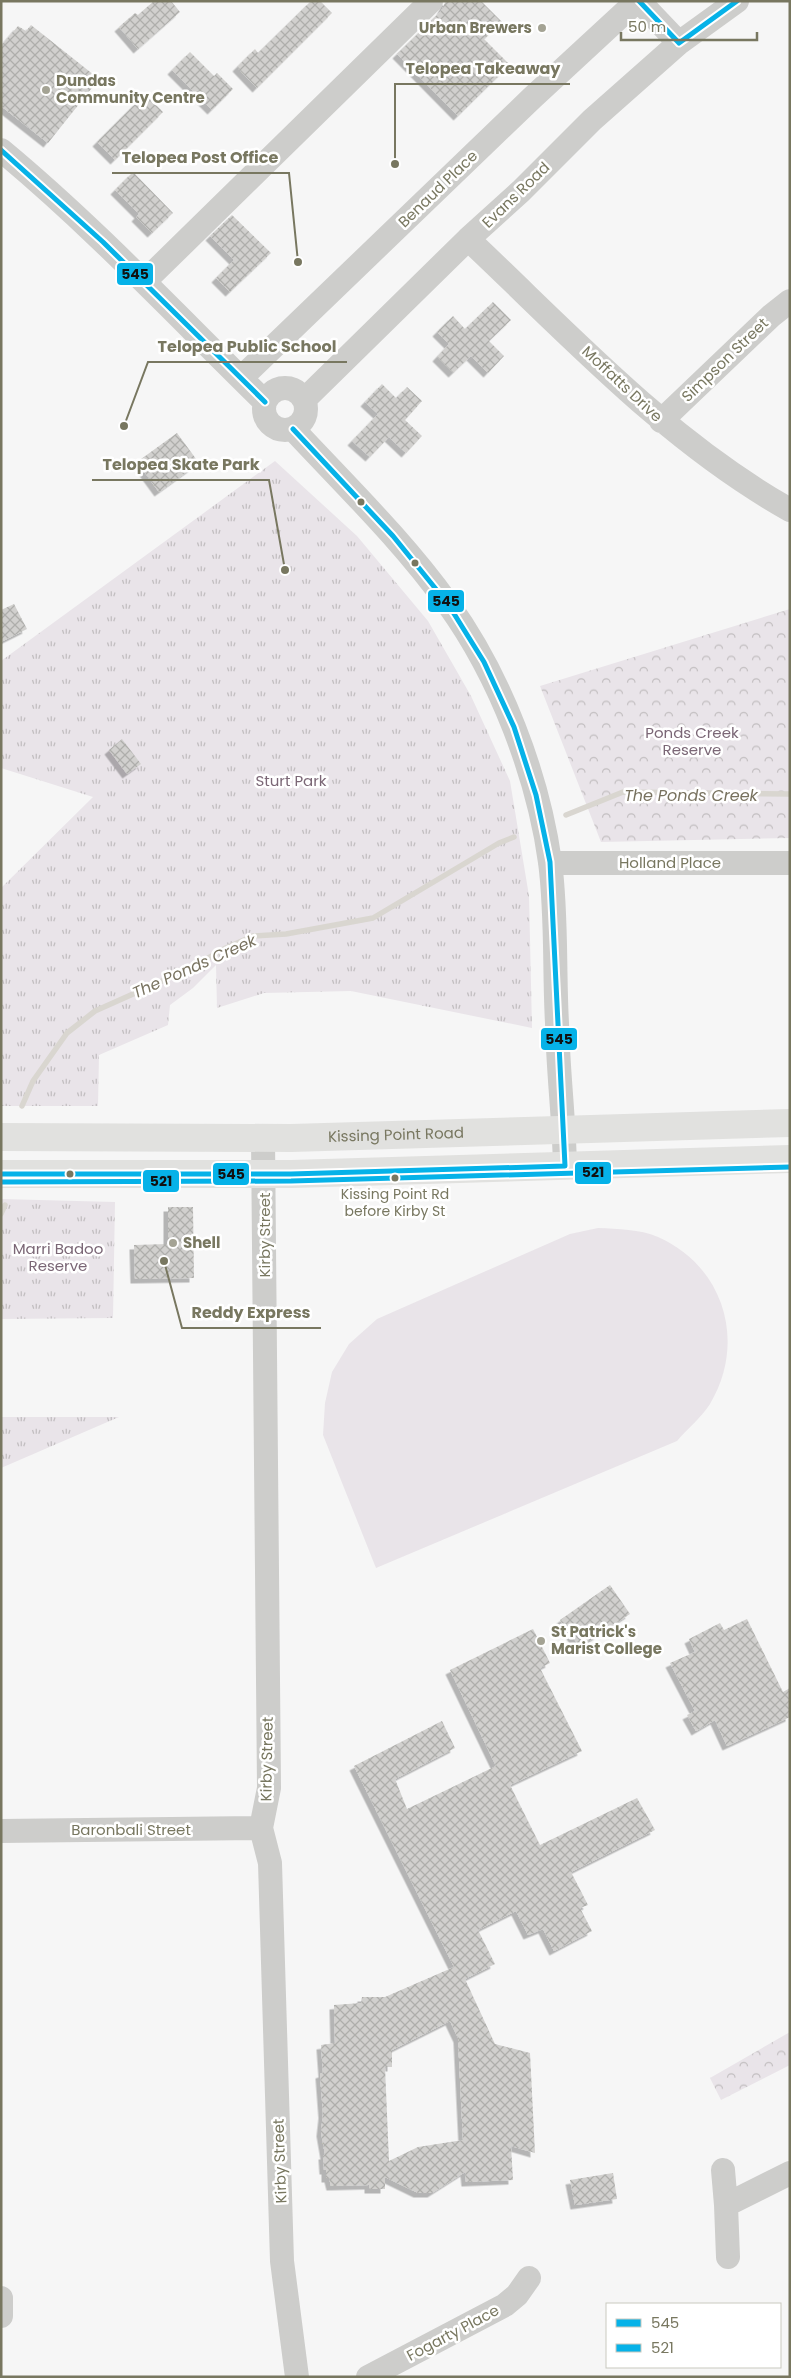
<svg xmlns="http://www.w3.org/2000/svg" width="791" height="2378" font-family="Poppins,sans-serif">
  <defs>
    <pattern id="forest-crowns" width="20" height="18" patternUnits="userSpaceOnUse" patternTransform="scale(1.25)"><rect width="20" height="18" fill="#e9e4e9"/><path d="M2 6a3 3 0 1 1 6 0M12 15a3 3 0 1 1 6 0" fill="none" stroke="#c2bec0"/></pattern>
    <pattern id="park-tufts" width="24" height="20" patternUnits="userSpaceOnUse" patternTransform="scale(1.25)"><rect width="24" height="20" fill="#e9e4e9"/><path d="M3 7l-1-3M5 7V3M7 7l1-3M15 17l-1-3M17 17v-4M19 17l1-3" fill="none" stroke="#c2bec0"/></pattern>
    <pattern id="building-cross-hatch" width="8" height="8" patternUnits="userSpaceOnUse" patternTransform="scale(1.25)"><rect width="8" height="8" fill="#d1d0ce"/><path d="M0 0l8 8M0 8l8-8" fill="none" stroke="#aeaeab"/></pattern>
    <filter id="shadow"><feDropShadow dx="-4.5" dy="4.5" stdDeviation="0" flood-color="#0004"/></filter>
  </defs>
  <rect width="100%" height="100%" fill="#f6f6f6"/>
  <!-- green -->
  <path fill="#e9e4e9" d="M598,1228C618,1229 639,1229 658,1237C724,1266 747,1342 710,1404C702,1417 687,1429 677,1441L376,1568L323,1435L325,1403L332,1372L349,1344L377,1319L570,1234Z"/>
  <!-- forest -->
  <path fill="url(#forest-crowns)" d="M790,609V838L601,842L540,686Z
    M790,2032V2065L721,2100L710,2078Z"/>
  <!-- park -->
  <path fill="url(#park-tufts)" d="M275,461L357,536L428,621L471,696L510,781L529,896L532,1028L351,991L264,993L217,1008L216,965L193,988L170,1005L168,1025L99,1055L98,1106H1V888L93,797L1,768V661Z
    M1,1199L115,1202L113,1318L1,1319Z
    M1,1417H119L1,1468Z"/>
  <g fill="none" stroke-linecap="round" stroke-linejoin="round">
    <!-- stream -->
    <path stroke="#d9d6d0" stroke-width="5.5" d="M566,815L623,792L790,794
      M22,1106L33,1081L67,1033L95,1011L189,969L226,948L253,936L286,934L373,918L499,843L514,837
      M1,1214L5,1205"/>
  </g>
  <!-- building -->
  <path fill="url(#building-cross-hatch)" fill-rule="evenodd" filter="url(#shadow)" d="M154,1H171L180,12L138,49L119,27L135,13L138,15Z
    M311,1H320L332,13L257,88L237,67L255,49L258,53Z
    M446,1H481L502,22L484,39L510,65L458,116L397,54L441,11Z
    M31,25L99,79L48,143L1,106V46L18,26L26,31Z
    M190,52L214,76L217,73L233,89L212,110L172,70Z
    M145,94L163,112L115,160L97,142Z
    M133,172L173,213L152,233L136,217L139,214L115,190Z
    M232,215L271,253L230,292L216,278L234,260L210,236Z
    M493,302L511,320L489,341L504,356L488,373L471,356L453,373L437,357L449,344L437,332L453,316L465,329Z
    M382,384L396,398L407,387L422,401L405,420L422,436L406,453L389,437L370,457L352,441L378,414L365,402Z
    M177,433L199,463L159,492L137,462Z
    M14,604L27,629L1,642V610Z
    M122,739L141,764L127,774L109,750Z
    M168,1207H193L194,1278L135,1279L134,1245L168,1244Z
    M610,1585L630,1614L580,1647L560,1620Z
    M747,1619L783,1692L790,1688V1717L727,1746L715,1720L696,1731L687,1715L695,1711L670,1663L695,1652L689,1639L720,1623L724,1630Z
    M533,1629L550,1663L540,1668L582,1751L510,1785L540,1845L637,1798L655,1830L571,1872L588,1905L580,1908L592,1931L554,1951L543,1929L528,1935L516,1911L478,1930L495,1964L465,1979L495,2044L530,2053L535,2153L511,2146L513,2180L466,2182L465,2172L432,2193H418L385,2177V2189H369V2185L331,2186L329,2178H326V2170H324L323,2155H325L321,2132L323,2114L320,2074L323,2073L321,2045L335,2043L334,2005L361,2003L362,1997H385L454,1967L354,1766L442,1721L455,1748L395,1779L407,1809L496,1766L450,1670ZM450,2021L458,2038L463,2140L418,2147L389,2161L385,2067H392V2050Z
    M613,2173L617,2199L575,2205L570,2180Z"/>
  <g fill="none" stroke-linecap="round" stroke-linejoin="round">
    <!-- minor -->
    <path stroke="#cdcdcb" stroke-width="24" d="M639,1L679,43
      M1,150C95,228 178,317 265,402
      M468,239C570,335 667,441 790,510
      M145,281L431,1
      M241,378L532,98L637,1
      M264 409a21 21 0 1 1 42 0a21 21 0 1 1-42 0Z
      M304,400L468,239L521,191L592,120L679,43L737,1
      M661,421L771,316L790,301
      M293,429C346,486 403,541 448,604C500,676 538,775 550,862C557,915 554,970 557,1023C558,1071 564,1118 565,1166
      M550,863H790
      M263,1138L269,1788L261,1828L270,1863L282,2261L297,2377
      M1,1831L261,1828
      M723,2170L726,2205L790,2173
      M726,2205L728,2257
      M1,2298V2316
      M368,2377L505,2305L517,2295L529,2278"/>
    <!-- major -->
    <g stroke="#e1e1df" stroke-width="28">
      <path id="s1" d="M1,1137L291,1138L790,1123"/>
      <path d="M1,1174H291L790,1159"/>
    </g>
    <defs>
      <path id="bus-1" d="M639,1L679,43
        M679,43L737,1
        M1,150L103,242L265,402
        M1,1174H291L565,1166L550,862L536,795L514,727L484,662L448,604L393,536L293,429"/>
      <path id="bus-2" d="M1,1182L291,1181L790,1167"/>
    </defs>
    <!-- bus-1 casing -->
    <use href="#bus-1" stroke="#fff" stroke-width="9"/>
    <!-- bus-2 casing -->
    <use href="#bus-2" stroke="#fff" stroke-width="9"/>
    <!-- bus-1 -->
    <use href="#bus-1" stroke="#06b2e8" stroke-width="5"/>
    <!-- bus-2 -->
    <use href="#bus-2" stroke="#06b2e8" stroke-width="5"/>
  </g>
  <!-- markers -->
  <g fill="#a4a394" stroke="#fff" stroke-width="2">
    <circle cx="542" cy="28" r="5"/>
    <circle cx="46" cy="90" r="5"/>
    <circle cx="173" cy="1243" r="5"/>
    <circle cx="541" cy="1641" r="5"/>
  </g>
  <g fill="#787760" stroke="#fff" stroke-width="2">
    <circle cx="361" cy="502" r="4.5"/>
    <circle cx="415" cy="563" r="4.5"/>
    <circle cx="70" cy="1174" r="4.5"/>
    <circle cx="395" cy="1178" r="4.5"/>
  </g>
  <g text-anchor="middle" stroke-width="5" stroke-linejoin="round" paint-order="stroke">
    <!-- bus labels -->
    <g font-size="14" fill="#787760" stroke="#fff">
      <text x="395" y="1199">Kissing Point Rd<tspan x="395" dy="17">before Kirby St</tspan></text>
    </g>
    <!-- poi labels -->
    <g font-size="15" font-weight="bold" fill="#787760" stroke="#fff" text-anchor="start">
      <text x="532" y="33" text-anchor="end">Urban Brewers</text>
      <text x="56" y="86">Dundas<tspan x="56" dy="17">Community Centre</tspan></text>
      <text x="183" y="1248">Shell</text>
      <text x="551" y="1637">St Patrick's<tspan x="551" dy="17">Marist College</tspan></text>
    </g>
    <!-- street labels -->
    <g font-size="15" fill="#787760" stroke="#fff">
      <text transform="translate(438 189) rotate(-44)" y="5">Benaud Place</text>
      <text transform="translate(516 195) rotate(-44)" y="5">Evans Road</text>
      <text transform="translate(725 360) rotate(-44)" y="5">Simpson Street</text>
      <text transform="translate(622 384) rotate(43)" y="5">Moffatts Drive</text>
      <text x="670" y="868">Holland Place</text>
      <text dy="5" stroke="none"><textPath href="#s1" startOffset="395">Kissing Point Road</textPath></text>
      <text transform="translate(265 1235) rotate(-90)" y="5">Kirby Street</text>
      <text transform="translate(267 1759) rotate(-89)" y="5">Kirby Street</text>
      <text x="131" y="1835">Baronbali Street</text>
      <text transform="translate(280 2161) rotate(-92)" y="5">Kirby Street</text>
      <text transform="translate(453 2333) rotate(-28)" y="5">Fogarty Place</text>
    </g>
    <!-- park labels -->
    <g font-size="15" fill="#7b6776" stroke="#fff">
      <text x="692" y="738">Ponds Creek<tspan x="692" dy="17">Reserve</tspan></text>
      <text x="291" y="786">Sturt Park</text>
      <text x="58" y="1254">Marri Badoo<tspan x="58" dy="17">Reserve</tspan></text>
    </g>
    <!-- water labels -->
    <g font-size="16" font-style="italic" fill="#78725f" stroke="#fff">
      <text x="691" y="801">The Ponds Creek</text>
      <text transform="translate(194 966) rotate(-24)" y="6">The Ponds Creek</text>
    </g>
  </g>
  <!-- callouts -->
  <path fill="none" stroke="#787760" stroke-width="2" d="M395 164L395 84H570M298 262L289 173H112M124 426L148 362H347M285 570L269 480H92M164 1261L182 1328H321"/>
  <g fill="#787760" stroke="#fff" stroke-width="2">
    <circle cx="395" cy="164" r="5"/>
    <circle cx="298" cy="262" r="5"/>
    <circle cx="124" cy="426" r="5"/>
    <circle cx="285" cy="570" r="5"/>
    <circle cx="164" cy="1261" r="5"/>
  </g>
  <g font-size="16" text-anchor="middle" font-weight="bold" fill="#787760" stroke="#fff" stroke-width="5" stroke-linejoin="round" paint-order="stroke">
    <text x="483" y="74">Telopea Takeaway</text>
    <text x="200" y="163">Telopea Post Office</text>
    <text x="247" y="352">Telopea Public School</text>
    <text x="181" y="470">Telopea Skate Park</text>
    <text x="251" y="1318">Reddy Express</text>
  </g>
  <g stroke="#fff" stroke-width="2">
    <rect x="116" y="262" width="38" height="24" rx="5" fill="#06b2e8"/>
    <rect x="427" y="589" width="38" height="24" rx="5" fill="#06b2e8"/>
    <rect x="540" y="1027" width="38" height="24" rx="5" fill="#06b2e8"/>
    <rect x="574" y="1161" width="38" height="24" rx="5" fill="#06b2e8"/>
    <rect x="212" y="1162" width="38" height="24" rx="5" fill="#06b2e8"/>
    <rect x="142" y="1169" width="38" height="24" rx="5" fill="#06b2e8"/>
  </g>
  <g font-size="14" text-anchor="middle" font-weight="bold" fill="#111">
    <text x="135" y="279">545</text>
    <text x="446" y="606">545</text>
    <text x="559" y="1044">545</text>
    <text x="593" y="1177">521</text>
    <text x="231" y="1179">545</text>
    <text x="161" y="1186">521</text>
  </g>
  <!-- border -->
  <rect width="791" height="2378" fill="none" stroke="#787760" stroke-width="5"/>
  <!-- legend -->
  <rect x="606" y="2303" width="175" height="65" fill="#ffffff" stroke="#c9c9bf"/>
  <rect x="616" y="2319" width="25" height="8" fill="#06b2e8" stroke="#c9c9bf"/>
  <text x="651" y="2328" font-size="15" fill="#787760">545</text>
  <rect x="616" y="2344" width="25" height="8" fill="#06b2e8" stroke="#c9c9bf"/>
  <text x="651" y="2353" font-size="15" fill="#787760">521</text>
  <!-- scale -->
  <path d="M621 32v8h136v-8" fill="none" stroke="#787760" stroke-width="2.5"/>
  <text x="628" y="32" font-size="15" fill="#787760" stroke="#ffffff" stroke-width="4" paint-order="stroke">50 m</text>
</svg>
